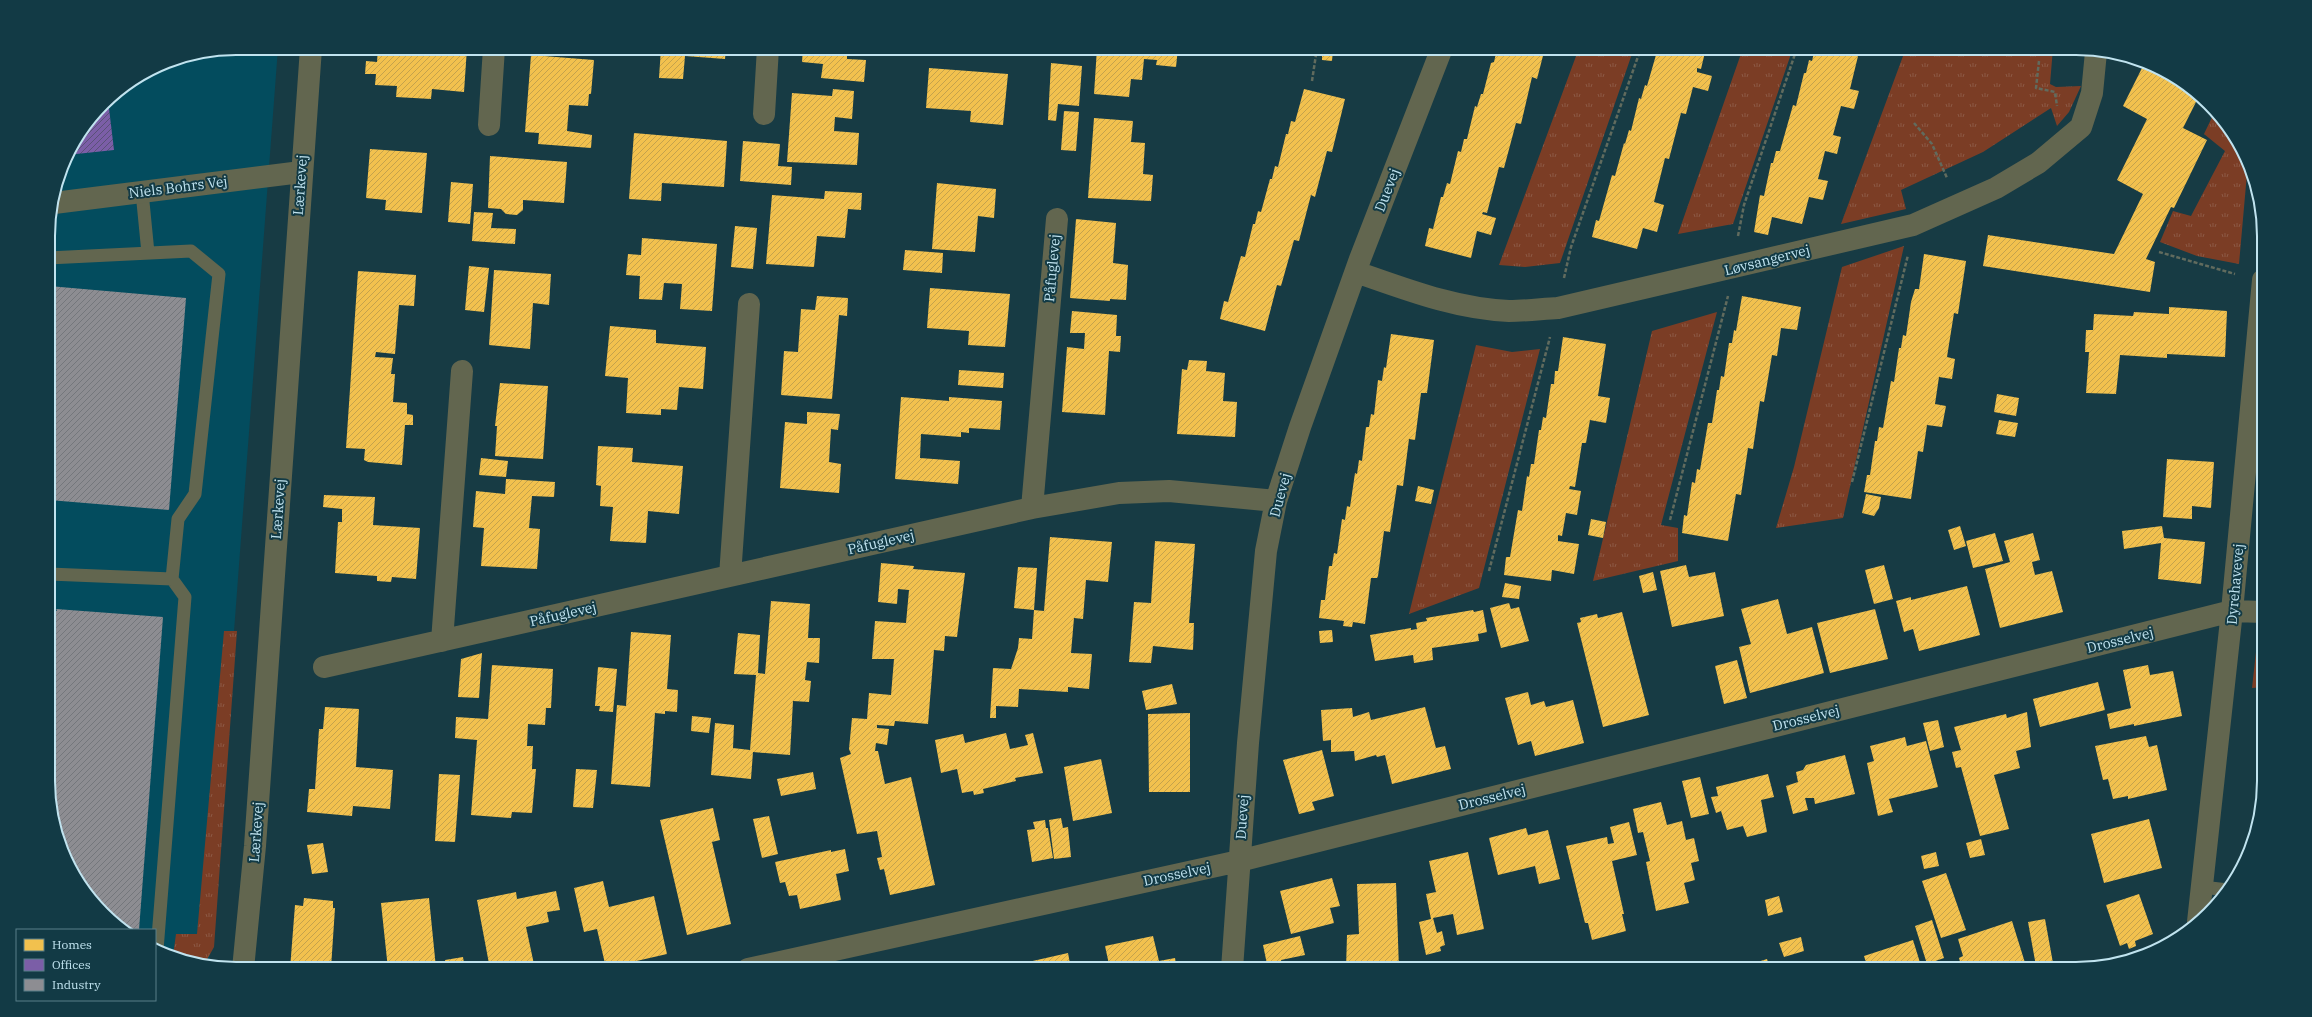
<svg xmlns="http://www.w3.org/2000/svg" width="2312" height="1017" font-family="'IBM Plex Serif',serif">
  <defs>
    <pattern id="grass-tufts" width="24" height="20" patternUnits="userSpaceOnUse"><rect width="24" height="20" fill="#7b3d25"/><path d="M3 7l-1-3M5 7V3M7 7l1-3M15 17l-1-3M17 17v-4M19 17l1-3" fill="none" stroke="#8c5945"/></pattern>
    <pattern id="homes-hatch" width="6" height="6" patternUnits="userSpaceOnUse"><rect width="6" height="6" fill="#f2c14e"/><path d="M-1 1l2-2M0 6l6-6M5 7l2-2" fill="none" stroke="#c4a24c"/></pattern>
    <pattern id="offices-hatch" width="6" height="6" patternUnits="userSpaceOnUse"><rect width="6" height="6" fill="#7b5ea7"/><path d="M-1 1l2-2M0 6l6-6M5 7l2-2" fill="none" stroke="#5a5178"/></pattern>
    <pattern id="industry-hatch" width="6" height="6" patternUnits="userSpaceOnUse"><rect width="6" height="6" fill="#8d8d92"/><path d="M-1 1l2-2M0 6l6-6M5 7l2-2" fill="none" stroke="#74777c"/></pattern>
  </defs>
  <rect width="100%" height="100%" fill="#173b44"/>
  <!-- built -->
  <path fill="#034c5e" d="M236,48H278L209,963L165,955L155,949V930H122L87,895L62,853L50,805L48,224L68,153L112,95L165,62Z"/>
  <!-- grass -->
  <path fill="url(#grass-tufts)" d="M1579,48H1634L1560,263L1525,267L1499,265Z
    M1743,48H1793L1733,224L1678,234Z
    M1906,48H2053L2050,84L2056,87L2081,86L2069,112L2057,126L2051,108L1983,152L1901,190L1906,209L1841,224Z
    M2215,111L2225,122L2248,162L2239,264L2197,256L2160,242L2173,211L2191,216L2225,151L2204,134Z
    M1904,246L1843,518L1776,528L1794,467L1842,267Z
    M1717,312L1661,525L1678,528V561L1593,581L1652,331Z
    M1476,345L1512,352L1540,349L1479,588L1409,614Z
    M224,631H237L214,947L205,963L173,956L176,934H197Z
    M2260,644H2264V687L2252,688L2256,652Z"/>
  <!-- homes -->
  <path fill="url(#homes-hatch)" d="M378,48H467L464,92L432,89L431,99L396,97L397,86L375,85L376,74H365L366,61L377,62Z
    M661,48H726L725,59L685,56L683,79L659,78Z
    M803,48H847V59L866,60L864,82L821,78L823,64L802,62Z
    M1097,48H1178L1176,67L1156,65L1157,60L1144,59L1142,80L1131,79L1129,97L1094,94Z
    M1329,48H1377V53L1333,50L1332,61L1322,60V49Z
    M1500,48H1545L1537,79L1532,77L1521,124L1516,123L1504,168L1499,167L1487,213L1483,212L1482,214L1496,218L1491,235L1477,231L1471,258L1425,246L1429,228L1433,229L1441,197H1443L1447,183L1450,184L1458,151L1461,152L1464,139H1467L1475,106L1477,107L1481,94H1483L1491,63L1494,62L1497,49Z
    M1658,48H1706L1701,69L1697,68V72L1712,76L1708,91L1693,87L1686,114L1681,113L1669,159L1665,158L1654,202L1664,205L1657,232L1643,228L1637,249L1592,237L1596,220L1599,221L1612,175L1615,176L1624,143L1625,144L1629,130L1631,131L1639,98L1641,99L1645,85L1647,86Z
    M1815,48H1860L1850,89L1859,91L1854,109L1841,106L1833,135L1841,137L1837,154L1825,151L1818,179L1828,181L1823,200L1809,197L1802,224L1772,217L1768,235L1754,232L1760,195L1764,196L1771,163H1773L1776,151H1780L1793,105L1796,106L1804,73H1806L1809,60L1812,61Z
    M531,55L594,60L591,94H589L588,106L569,105L567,131L592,135L591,148L538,144L539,133L525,132Z
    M2145,62L2190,87L2199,96L2183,128L2207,140L2174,208L2171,207L2146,259L2155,262L2150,292L1983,266L1988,235L2114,254L2143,194L2117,180L2147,119L2123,106Z
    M1051,63L1082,66L1079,106L1058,104L1056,121L1048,120Z
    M929,68L1008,74L1003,125L970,122L971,111L926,108Z
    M833,89L854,91L852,119L835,117L834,131L859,133L857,165L787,162L792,93L832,96Z
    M1304,89L1345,99L1332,152L1327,151L1315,197L1311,195L1299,241L1294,240L1281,286L1277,285L1265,331L1220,319L1224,301L1228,302L1241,256L1245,257L1253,224H1255L1258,211L1261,212L1270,179H1272L1275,166L1278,167L1286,134H1288L1291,121L1295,122Z
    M1064,111L1079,112L1076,151L1061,150Z
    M1094,118L1133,121L1131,142L1145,143L1143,174L1153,175L1151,201L1088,198Z
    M634,133L727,141L724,187L662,183L661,201L629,199Z
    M743,141L780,144L778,166L792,167L791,185L740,181Z
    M370,149L427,153L422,213L385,210L386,200L366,198Z
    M490,156L567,162L564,203L523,200V210L517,215L506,214L501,209L488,208Z
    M451,182L473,184L470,224L448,222Z
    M937,183L996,189L994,218L978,216L975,252L932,249Z
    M825,191L862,193L861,210L848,209L845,238L817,236L814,267L766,264L772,195L824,199Z
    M474,212L493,213L491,228L516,229L515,244L472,241Z
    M1076,219L1116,223L1113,263L1128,265L1126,300L1110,299V301L1070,298Z
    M735,226L757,228L753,269L731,267Z
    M642,238L717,244L712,311L680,309L682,284L664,283L662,300L639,299L640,276L626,275L628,254L641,255Z
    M905,250L943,253L942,273L903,270Z
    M1924,254L1966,261L1958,314L1954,313L1947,357L1955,359L1952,379L1939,377L1935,404L1946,406L1942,427L1927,425L1923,452L1918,451L1911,499L1864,492L1867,475H1870L1875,441H1877L1879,427L1883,428L1891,381L1894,382L1899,348H1901L1903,335L1906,336L1911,302L1915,289H1919Z
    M469,266L489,268L484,312L465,310Z
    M494,270L551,274L549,305L533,303L530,349L489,345Z
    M358,271L416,275L414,306L399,305L395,354L376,352L375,357L393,358L391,374H395L393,402L407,403V414L413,415V425H405L402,465L368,462L364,460L365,449L346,448Z
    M930,288L1010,294L1005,347L968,345L969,331L927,328Z
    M817,296L848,298L847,316L839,315L832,399L781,395L784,351L798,352L801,309L815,310Z
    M1742,296L1801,307L1797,330L1781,328L1777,356L1772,355L1764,402L1760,401L1753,449L1748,448L1741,495L1736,494L1728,541L1682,533L1684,515L1687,516L1692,482L1695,483L1697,469L1700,470L1708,423H1712L1717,390H1719L1721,376L1724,377L1729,343H1732L1734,330L1736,331Z
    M2169,307L2227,311L2225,357L2167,354V358L2120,355L2116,394L2086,393L2089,352H2085L2086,330H2093L2094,314L2133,316L2134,312L2169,314Z
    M1072,311L1117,315L1116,336H1121L1120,352L1109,351L1105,415L1062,412L1067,347L1084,349L1085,333H1070Z
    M610,326L656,330V343L706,347L703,389L679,387L677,410L661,409V415L626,413L628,378L605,376Z
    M1391,334L1434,340L1427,393H1421L1415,440L1409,439L1403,486L1397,485L1390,532L1384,531L1378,576L1377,578H1371L1365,624L1353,622L1352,627L1343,626L1344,621L1319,618L1321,600H1325L1329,566H1332L1334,553L1337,554L1342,519L1345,520L1347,506L1350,507L1355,473L1357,474L1359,460L1362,461L1366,427H1369L1371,414L1374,415L1378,380L1382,381L1384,367L1386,368Z
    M1563,337L1606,344L1598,396L1610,398L1606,423L1590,420L1586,443H1582L1575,487L1570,486L1569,489L1581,491L1577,515L1566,513L1562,536L1558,535V541L1579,544L1574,574L1552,570L1551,581L1504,575L1506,557H1510L1518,510L1522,511L1527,476L1529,477L1531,464H1534L1539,430H1541L1543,417L1546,418L1551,384H1554L1555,371H1558Z
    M1189,360L1207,361L1206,371L1225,373L1223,401L1237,402L1235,437L1177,434L1182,369L1187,370Z
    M959,370L1004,373L1003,388L958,385Z
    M500,383L548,386L543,459L495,456L497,426H495Z
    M1997,394L2019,398L2016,416L1994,412Z
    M901,397L949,401V397L1002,401L1000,430L969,428V433L961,432V437L921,434L920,458L960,461L958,484L895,479Z
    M807,412L840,414L838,430L831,429L829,462L841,464L839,493L780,488L785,422L807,424Z
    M1999,420L2018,423L2015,437L1996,434Z
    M598,446L633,448L632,462L683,466L679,514L648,511L646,543L610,541L613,507L600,506L601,486L596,485Z
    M481,458L508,461L506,477L479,475Z
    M2167,459L2214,462L2211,508L2192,506V519L2163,517Z
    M506,479L555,482L554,497L532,496L529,528L540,529L537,569L481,566L484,528L473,527L476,491L505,494Z
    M1418,486L1434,490L1431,504L1415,501Z
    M1866,494L1881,497L1879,508L1874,516L1862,513Z
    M324,495L375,497L373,525L420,528L416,579L392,577L391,582L377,581V576L335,573L338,522H342V509L323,507Z
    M1591,519L1606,522L1603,538L1588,535Z
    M1960,526L1966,546L1954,550L1948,530Z
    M2162,526L2164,538L2205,542L2201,584L2158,579L2161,543L2124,549L2122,531Z
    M1995,533L2003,561L1973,568L1966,541Z
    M2033,533L2040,560L2032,562L2035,575L2052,571L2063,612L2000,628L1985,569L2010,562L2004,541Z
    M1050,537L1112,542L1108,582L1086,580L1083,619L1074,618L1071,653L1092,654L1089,689L1068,687V692L1019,689L1018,707L996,706V718H990L993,668L1011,669L1018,648L1019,638L1032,639L1034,610L1044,611Z
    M1155,541L1195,544L1189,623H1194L1193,650L1153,646L1151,663L1129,662L1134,602L1151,603Z
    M881,563L914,566L913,569L965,573L957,637L945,636L944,651L934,650L928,724L895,721L894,726L877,725V728L889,729L887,745L876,743L875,751H878L885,784L911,777L935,885L890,895L884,869L880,870L877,858L882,857L877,831L857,834L840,758L851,754L849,749L852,718L867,719L869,693L891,695L894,659H872L875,621L906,623L909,590L898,589L897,604L878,602Z
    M1686,565L1689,577L1715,572L1724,616L1672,627L1660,571Z
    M1884,565L1893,599L1874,604L1865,570Z
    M1018,567L1037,568L1034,610L1014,608Z
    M1653,572L1657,590L1643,593L1639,576Z
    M1505,583L1521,586L1519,599L1502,597Z
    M1967,586L1980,635L1919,651L1913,629L1904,632L1896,601L1911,597V600Z
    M1778,599L1787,634L1812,627L1824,673L1750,693L1739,647L1751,644L1741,609Z
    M771,601L810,604L808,638H820L819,663L807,662L805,680L811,681L809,702L793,701L790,755L753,752L751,779L711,775L715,723L734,725L733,748L750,750L756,675L734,674L738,633L760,635L758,673L765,674Z
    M1509,603L1511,609L1519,607L1529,641L1501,648L1490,608Z
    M1875,609L1888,659L1830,673L1817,623Z
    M1473,610L1474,612L1483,610L1487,632L1478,634L1479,641L1432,648L1433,660L1414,663L1413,655L1375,661L1370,635L1411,628V630L1417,629L1416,623L1427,621L1426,618Z
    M1622,612L1649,715L1603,727L1577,623L1581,622L1580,618L1597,614L1598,618Z
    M1332,630L1333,642L1320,643L1319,631Z
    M631,632L671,635L667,689L678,690L677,712L665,711V714L655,713L650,787L611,784L617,705L626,706Z
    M482,653L479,698L458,697L461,659Z
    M1737,660L1747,698L1724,704L1715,666Z
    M492,665L553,669L551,708H546L545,725L528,724L527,746H533L532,769H536L532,813L512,812L511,818L471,815L477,740L455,738L456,717L488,719Z
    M2148,665L2150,675L2173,671L2182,716L2134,726V724L2110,729L2107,714L2131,708L2123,670Z
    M598,667L617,669L613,712L599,711L600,706H595Z
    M2098,682L2105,710L2040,727L2033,699Z
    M1172,684L1177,704L1146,710L1142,691Z
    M1528,692L1531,705L1544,701L1546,707L1573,700L1584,743L1535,756L1531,741L1518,745L1505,698Z
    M325,707L359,709L356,767L393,770L390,809L353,806L352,816L307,812L309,789H315L319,729H323Z
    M1425,707L1436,748L1445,746L1451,769L1392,784L1385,755L1377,757L1376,755L1355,761L1354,751L1331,752V740L1323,741L1321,710L1352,708L1353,717L1369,712L1371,720Z
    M2027,712L2031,747L2016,751L2020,768L1994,775L2009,829L1980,836L1961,767L1956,768L1952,752L1961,750L1954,727L2006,714L2007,718Z
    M1190,713V792H1149L1148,714Z
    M692,716L711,718L709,733L691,731Z
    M1938,720L1944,747L1930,751L1923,723Z
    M1006,733L1010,749L1028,745L1025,735L1033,733L1043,773L1015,778L1016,781L983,789L984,793L974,795L973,791L962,793L957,769L941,773L935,740L963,734L965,743Z
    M2146,736L2149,747L2157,745L2167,790L2128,799V796L2113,799L2108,779L2103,780L2095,746Z
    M1905,737L1907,746L1926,741L1938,787L1889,799L1893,812L1878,816L1867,763L1874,761L1870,746Z
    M1322,750L1334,796L1312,802L1315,810L1299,814L1283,760Z
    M1845,755L1855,794L1815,804L1814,798H1805L1808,810L1793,814L1786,786L1798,782L1796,772L1803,770L1806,765Z
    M1101,759L1112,813L1073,821L1064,767Z
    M576,769L597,770L593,808L573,807Z
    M813,772L816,789L781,796L777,779Z
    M439,774L460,775L455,842L435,841Z
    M1768,774L1774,797L1761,800L1767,832L1747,837L1743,826L1727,830L1721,811L1716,813L1711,797L1718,796L1716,787Z
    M1700,777L1709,814L1691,818L1682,781Z
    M1661,802L1667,825L1682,821L1686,840L1694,838L1699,861L1691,863L1695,880L1684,883L1689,903L1656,911L1646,862L1650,861L1643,832L1638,833L1633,809Z
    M713,808L720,840L712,842L731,924L687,935L660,820Z
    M769,816L778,854L762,858L753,819Z
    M1061,818L1063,828L1068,827L1071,857L1054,859L1049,820Z
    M2149,819L2162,868L2104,883L2091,834Z
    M1045,820L1046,828H1048L1053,858L1032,862L1027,830L1035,829L1033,822Z
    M1629,822L1637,855L1612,861L1624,914H1622L1626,931L1592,940L1588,923H1585L1566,846L1607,837L1608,844L1614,843L1610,827Z
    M1526,828L1528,835L1548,830L1560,879L1539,884L1535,866L1498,875L1489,838Z
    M1981,839L1985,855L1970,858L1966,843Z
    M323,843L328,872L312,874L307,845Z
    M845,849L849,871L836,874L841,900L800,909L797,895L789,896L785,882L780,883L775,862L831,850V852Z
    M1468,852L1484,929L1457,935L1453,914L1433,918L1437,933L1442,931L1445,945L1440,947L1441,951L1426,955L1419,922L1431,919L1426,894L1436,892L1429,861Z
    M1936,852L1939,866L1924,869L1921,856Z
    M1946,873L1966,930L1941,938L1922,881Z
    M1332,878L1340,906L1330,908L1334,923L1291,934L1280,891Z
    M603,881L609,907L654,896L667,954L606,968L597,929L584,932L574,888Z
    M1396,883L1399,969H1346L1347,935L1359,934L1357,884Z
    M556,891L560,910L547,912L549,922L526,927L535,969H490L477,900L516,892L517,899Z
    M2139,894L2153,934L2135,941L2136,946L2129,949L2127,943L2120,946L2106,905Z
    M1779,896L1783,912L1768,916L1765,900Z
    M304,898L333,901V908H335L331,968L334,969H290L295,905L303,906Z
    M429,898L436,968L388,969L381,903Z
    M2045,919L2053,963L2036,966L2028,922Z
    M1932,920L1944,958L1927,964L1915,926Z
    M2012,921L2026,966L2020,969H1962L1959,958L1963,956L1958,939Z
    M1153,936L1159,961L1175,958L1177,969H1110L1105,946Z
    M1300,936L1305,955L1281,960L1283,969H1268L1263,945Z
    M1801,937L1804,951L1784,957L1779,943Z
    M1913,940L1922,969H1868L1864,956Z
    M1068,953L1071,969H1001V968Z
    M463,957L465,969H447L445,960Z
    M1767,959L1770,969H1749L1748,965Z
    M1785,964L1787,969H1775L1774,967Z"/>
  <!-- offices -->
  <path fill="url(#offices-hatch)" d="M108,100L114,150L67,155L68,153Z"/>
  <!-- industry -->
  <path fill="url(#industry-hatch)" d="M49,286L186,298L169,510L49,500Z
    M56,609L163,617L139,930H122L87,895L62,853L50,805L49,611H57Z"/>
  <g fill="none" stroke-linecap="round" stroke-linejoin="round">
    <!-- path -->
    <path stroke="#616b5e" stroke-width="2.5" stroke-dasharray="4 2" stroke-linecap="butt" d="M2039,61L2036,88L2055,92L2057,106
      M1312,81L1317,48
      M1914,123L1932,144L1947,178
      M1738,236L1744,205L1797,48
      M2159,252L2235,274
      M1564,278L1571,247L1641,48
      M1852,482L1908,255
      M1670,520L1728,296
      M1489,571L1550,337"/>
    <!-- service -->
    <path stroke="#62664f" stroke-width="13" d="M142,192L148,253
      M48,258L191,251L219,274L195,494L178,519L172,579L49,574
      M2263,785L2264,722
      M2202,887L2228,890
      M157,950L185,597L172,579"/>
    <!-- minor -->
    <path stroke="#62664f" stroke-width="22" d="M764,114L768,48
      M489,125L494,48
      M54,203L301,172
      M1356,272C1405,289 1456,309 1509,311C1525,311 1541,309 1558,308L1913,225L1996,188L2038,163L2081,127L2092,93L2096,52
      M1032,508L1057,219
      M730,576L749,304
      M442,641L462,371
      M324,667L1032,508L1119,493L1169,491L1276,501
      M2198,922L2232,611L2263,280
      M748,969L1239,861L2232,611L2264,612
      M1232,969L1248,743L1266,551L1276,501L1300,427L1360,259L1442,48"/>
    <!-- tertiary -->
    <path stroke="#62664f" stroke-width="22" d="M243,969L255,846L311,48"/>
  </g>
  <g text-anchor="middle" stroke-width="4" stroke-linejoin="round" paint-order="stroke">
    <!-- street labels -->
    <g font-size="14" fill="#c0e3ef" stroke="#123a45">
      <text transform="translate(300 185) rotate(-86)" y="5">Lærkevej</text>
      <text transform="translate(178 187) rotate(-7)" y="5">Niels Bohrs Vej</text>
      <text transform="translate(1387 190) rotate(-69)" y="5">Duevej</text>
      <text transform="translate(1767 260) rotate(-14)" y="5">Løvsangervej</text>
      <text transform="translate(1052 268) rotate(-85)" y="5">Påfuglevej</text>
      <text transform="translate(1280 495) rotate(-75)" y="5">Duevej</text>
      <text transform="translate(278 509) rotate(-86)" y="5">Lærkevej</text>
      <text transform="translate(881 542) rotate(-13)" y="5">Påfuglevej</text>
      <text transform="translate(2235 584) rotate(-85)" y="5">Dyrehavevej</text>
      <text transform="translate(563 614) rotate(-13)" y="5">Påfuglevej</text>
      <text transform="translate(2120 640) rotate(-14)" y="5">Drosselvej</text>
      <text transform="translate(1806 718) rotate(-14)" y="5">Drosselvej</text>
      <text transform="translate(1492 797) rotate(-14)" y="5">Drosselvej</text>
      <text transform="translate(1242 817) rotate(-86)" y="5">Duevej</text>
      <text transform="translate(256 832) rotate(-86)" y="5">Lærkevej</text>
      <text transform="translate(1177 874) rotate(-12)" y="5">Drosselvej</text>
    </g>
  </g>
  <!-- crop -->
  <path d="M0 0H2312V1017H0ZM236 55H2076A181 181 0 0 1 2257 236V781A181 181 0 0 1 2076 962H236A181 181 0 0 1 55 781V236A181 181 0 0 1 236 55Z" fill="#123a45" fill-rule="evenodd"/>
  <path fill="none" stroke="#c0e3ef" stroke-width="2" d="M236 55H2076A181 181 0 0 1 2257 236V781A181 181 0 0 1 2076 962H236A181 181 0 0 1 55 781V236A181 181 0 0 1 236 55Z"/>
  <!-- legend -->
  <rect x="16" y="929" width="140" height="72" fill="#123a45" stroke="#587e89"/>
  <rect x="24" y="939" width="20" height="12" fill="#f2c14e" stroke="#587e89"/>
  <text x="52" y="949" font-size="12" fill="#c0e3ef">Homes</text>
  <rect x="24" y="959" width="20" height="12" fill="#7b5ea7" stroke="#587e89"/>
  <text x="52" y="969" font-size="12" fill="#c0e3ef">Offices</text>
  <rect x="24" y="979" width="20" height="12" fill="#8d8d92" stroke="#587e89"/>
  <text x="52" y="989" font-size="12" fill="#c0e3ef">Industry</text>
</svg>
